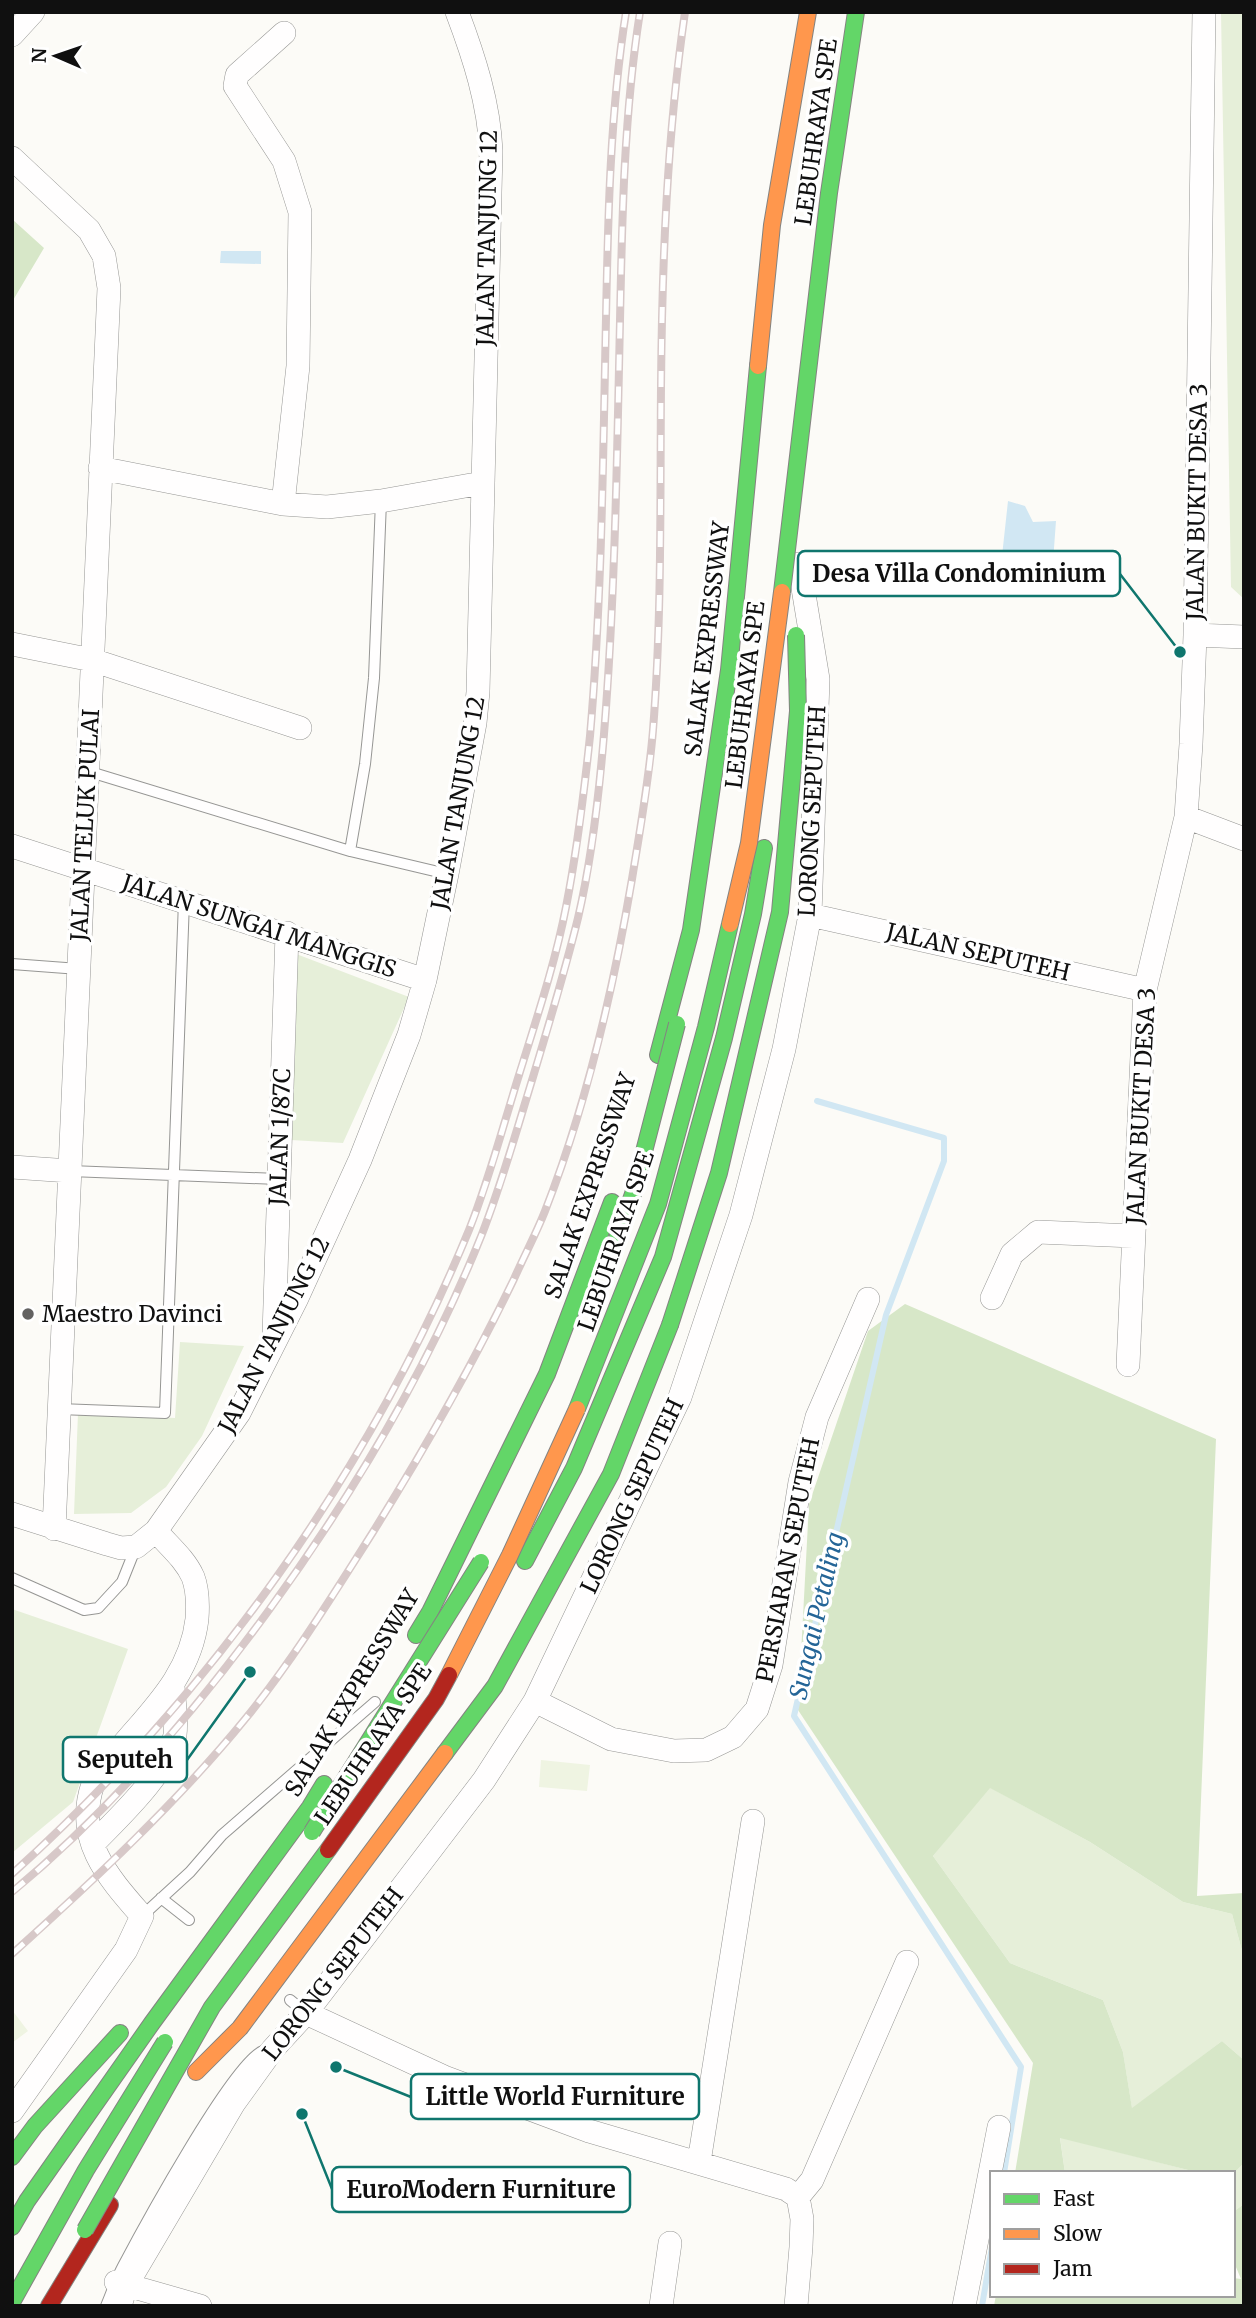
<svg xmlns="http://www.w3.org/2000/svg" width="1256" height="2318" font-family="Merriweather,serif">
  <rect width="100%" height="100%" fill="#fcfbf7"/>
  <!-- green -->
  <path fill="#e6efd9" d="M1221,12H1244V599L1231,587Z
    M291,952L409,997L343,1143L291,1140Z
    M180,1342L244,1346L202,1436L166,1487L131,1513L74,1514L78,1413L175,1418Z
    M12,1609L128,1649L73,1802L12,1853Z
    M989,1787L1090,1842L1183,1902L1232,1914L1244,1958V2060L1222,2041L1132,2109L1123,2052L1103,2000L1010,1963L933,1856Z
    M1060,2137L1200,2173H1065Z
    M1244,2163V2204L1233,2212V2174Z"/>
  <!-- forest -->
  <path fill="#d7e7c8" d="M12,219L44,248L12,302Z
    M905,1304L1216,1439L1197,1896L1244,1893V1958L1232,1914L1183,1902L1090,1842L990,1788L933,1856L1010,1963L1103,2000L1123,2052L1132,2108L1222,2041L1244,2060V2163L1233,2174L1200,2173L1060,2138L1065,2173H1015L1033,2063L798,1710L809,1504L868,1331Z
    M1244,2204V2306H994L996,2295H1233V2278L1241,2279L1233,2260V2212Z"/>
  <!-- pitch -->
  <path fill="#eff4e2" d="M541,1760L590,1765L587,1791L539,1787Z
    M12,2010L28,2031L12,2043Z"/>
  <!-- water -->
  <path fill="#d1e7f3" d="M221,251H261V264L220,263Z
    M1008,501L1025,506L1033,522L1056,521L1052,575L1037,583L1023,581L1018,566L1002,556Z"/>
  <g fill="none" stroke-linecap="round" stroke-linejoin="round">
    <!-- stream -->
    <path stroke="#d1e7f3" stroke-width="6" d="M817,1101L944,1138V1161L886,1315L794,1716L1021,2067L1004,2173
      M982,2306L992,2247"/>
    <defs>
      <path id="lane" d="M87,771L350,851L447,874
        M350,851L365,764L374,678L381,501
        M12,964L79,969
        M70,1171L278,1179
        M59,1409L165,1413L184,901
        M12,1578L84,1610L98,1608L122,1582L136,1547
        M161,1898L189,1920
        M142,1916L190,1872L222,1835L375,1702
        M290,2000L306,2013
        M106,2306C112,2292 116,2279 123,2266C142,2230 234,2061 263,2051"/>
      <path id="street" d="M12,35L33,12
        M12,158L89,230L104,256L109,288L54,1529
        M100,468L283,504L327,507L381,501L482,483
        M283,504L298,366L300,212L284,161L235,86L237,75L284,33
        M1195,635L1244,637
        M12,644L92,660L300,728
        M1186,817L1244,839
        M12,846L425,980
        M810,915L1145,990
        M12,1167L70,1171
        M992,1298L1012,1254L1038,1232L1133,1236
        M274,1335L287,933
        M1128,1365L1145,990L1186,817L1191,744L1195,635L1204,12
        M12,1514L107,1544L121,1548L136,1547L156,1531L239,1413L297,1298L360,1160L409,1035L425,980L447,874L475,723L478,692L491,151C489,103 474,57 457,12
        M535,1701L611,1739L674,1751L706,1750L733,1737L757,1709L771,1665L800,1482L817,1417L868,1299
        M93,1844C119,1817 168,1772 175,1735C177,1720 174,1701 173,1686
        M306,2013L444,2077L589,2131L786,2189L798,2197L802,2219L801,2247L796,2306
        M12,2111L126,1950L142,1916C107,1876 74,1839 93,1784C128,1728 189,1690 197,1619C198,1605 198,1590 193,1577C185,1559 169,1546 156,1531
        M699,2162L753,1821
        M798,2197L812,2180L907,1962
        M116,2282L200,2306
        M120,2306L126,2286L234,2103L273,2049L306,2013L484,1780L535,1701L680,1397L741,1215L784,1049L810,915L818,679L799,564
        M661,2306L670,2243
        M964,2306L999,2127"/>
      <path id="fast" d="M658,1055L691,930L729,670L758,366
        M525,1561L574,1468L663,1257L724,1038L753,914L764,848
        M416,1635L430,1612L547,1374L612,1202
        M445,1753L495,1686L611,1474L670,1325
        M12,2157L35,2126L120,2033
        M12,2227L27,2201L152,2023L310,1807L324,1784"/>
      <path id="slow" d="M758,366L772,225L808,12
        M196,2072L240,2028L445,1753"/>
      <path id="jam" d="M49,2306L110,2205"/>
    </defs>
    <!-- lane casing -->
    <use href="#lane" stroke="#969694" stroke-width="12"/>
    <!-- street casing -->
    <use href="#street" stroke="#969694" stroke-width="24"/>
    <!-- fast casing -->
    <use href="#fast" stroke="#848381" stroke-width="18"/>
    <!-- slow casing -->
    <use href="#slow" stroke="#848381" stroke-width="18"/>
    <!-- jam casing -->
    <use href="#jam" stroke="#848381" stroke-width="18"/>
    <!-- lane -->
    <use href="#lane" stroke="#fffefe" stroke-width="10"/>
    <!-- street -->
    <use href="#street" stroke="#fffefe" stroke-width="23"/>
    <!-- fast -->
    <use href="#fast" stroke="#63d668" stroke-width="16"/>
    <!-- slow -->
    <use href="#slow" stroke="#ff974d" stroke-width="16"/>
    <!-- jam -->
    <use href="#jam" stroke="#b3261e" stroke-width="16"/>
    <defs>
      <path id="rail" d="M12,1874C209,1696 368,1475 469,1230C489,1180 503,1126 519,1075C536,1020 555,964 566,907C577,851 584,793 590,736C602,597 603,457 606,318C608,216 610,113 626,12
        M12,1892C110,1811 194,1713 269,1610C354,1493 428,1369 482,1234C502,1183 517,1129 533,1077C549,1024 565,971 578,918C592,858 599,795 604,734C615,597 617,459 620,321C622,218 624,114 640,12
        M12,1954C94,1880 176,1804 246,1718C293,1660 333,1595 373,1532C424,1450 472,1366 514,1279C524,1256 536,1234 545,1211C587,1104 613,991 632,879C640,830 649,780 653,730C662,616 660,501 661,387C662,262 667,136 685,12"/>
    </defs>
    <!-- rail casing -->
    <use href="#rail" stroke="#d7c8c8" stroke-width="8"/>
    <!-- rail -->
    <use href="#rail" stroke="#fff" stroke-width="5" stroke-dasharray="16" stroke-linecap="butt"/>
    <defs>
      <path id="fast-bridge" d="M782,592L829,193L856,12
        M612,1253L633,1194L677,1024
        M670,1325L719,1173L780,912L798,711L796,635
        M577,1409L658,1204L706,1027L730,924
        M312,1832L481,1562
        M85,2230L212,2007L328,1850
        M12,2302L86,2170L165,2042"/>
      <path id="slow-bridge" d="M730,924L749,843L782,592
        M449,1675L510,1555L577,1409"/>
      <path id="jam-bridge" d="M328,1850L436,1699L449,1675"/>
    </defs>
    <!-- fast-bridge casing -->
    <use href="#fast-bridge" stroke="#848381" stroke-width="18" stroke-linecap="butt"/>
    <!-- slow-bridge casing -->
    <use href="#slow-bridge" stroke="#848381" stroke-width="18" stroke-linecap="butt"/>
    <!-- jam-bridge casing -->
    <use href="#jam-bridge" stroke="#848381" stroke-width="18" stroke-linecap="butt"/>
    <!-- fast-bridge -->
    <use href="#fast-bridge" stroke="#63d668" stroke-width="16"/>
    <!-- slow-bridge -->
    <use href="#slow-bridge" stroke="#ff974d" stroke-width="16"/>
    <!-- jam-bridge -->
    <use href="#jam-bridge" stroke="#b3261e" stroke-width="16"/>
  </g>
  <!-- markers -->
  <circle fill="#636261" stroke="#fff" stroke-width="2.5" cx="28" cy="1314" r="7"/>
  <g text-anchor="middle" stroke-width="7" stroke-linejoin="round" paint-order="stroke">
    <!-- street labels -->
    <g font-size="23" fill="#101010" stroke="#fff">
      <text transform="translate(816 132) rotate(-82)" y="8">LEBUHRAYA SPE</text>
      <text transform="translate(487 238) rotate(-89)" y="8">JALAN TANJUNG 12</text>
      <text transform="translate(1197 502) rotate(-89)" y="8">JALAN BUKIT DESA 3</text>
      <text transform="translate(707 639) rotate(-83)" y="8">SALAK EXPRESSWAY</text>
      <text transform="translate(745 695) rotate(-83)" y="8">LEBUHRAYA SPE</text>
      <text transform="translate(458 803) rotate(-80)" y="8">JALAN TANJUNG 12</text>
      <text transform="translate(812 811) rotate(-87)" y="8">LORONG SEPUTEH</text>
      <text transform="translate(85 825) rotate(-87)" y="8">JALAN TELUK PULAI</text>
      <text transform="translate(259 926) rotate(18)" y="8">JALAN SUNGAI MANGGIS</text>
      <text transform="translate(978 952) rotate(13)" y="8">JALAN SEPUTEH</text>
      <text transform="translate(1141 1106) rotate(-87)" y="8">JALAN BUKIT DESA 3</text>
      <text transform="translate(280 1137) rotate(-88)" y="8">JALAN 1/87C</text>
      <text transform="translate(590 1186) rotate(-71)" y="8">SALAK EXPRESSWAY</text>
      <text transform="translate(616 1241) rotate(-71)" y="8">LEBUHRAYA SPE</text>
      <text transform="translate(274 1335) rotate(-63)" y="8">JALAN TANJUNG 12</text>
      <text transform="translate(632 1496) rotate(-65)" y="8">LORONG SEPUTEH</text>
      <text transform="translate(788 1560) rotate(-79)" y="8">PERSIARAN SEPUTEH</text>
      <text transform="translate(352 1693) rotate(-59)" y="8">SALAK EXPRESSWAY</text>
      <text transform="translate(373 1744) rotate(-56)" y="8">LEBUHRAYA SPE</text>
      <text transform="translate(333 1974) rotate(-52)" y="8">LORONG SEPUTEH</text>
    </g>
    <!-- poi labels -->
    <g font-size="23" fill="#101010" stroke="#fff" text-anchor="start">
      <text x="42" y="1322">Maestro Davinci</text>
    </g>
    <!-- water labels -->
    <g font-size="24" font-style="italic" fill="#246597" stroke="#fff">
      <text transform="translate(817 1616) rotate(-77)" y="8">Sungai Petaling</text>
    </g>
  </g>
  <!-- callouts -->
  <path fill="none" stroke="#0f766e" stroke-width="2.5" d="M1180 652L1120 574M250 1672L187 1760M336 2067L411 2097M302 2114L332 2189"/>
  <g fill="#0f766e" stroke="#fff" stroke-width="2.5">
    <circle cx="1180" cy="652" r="7"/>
    <circle cx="250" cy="1672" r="7"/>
    <circle cx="336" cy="2067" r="7"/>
    <circle cx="302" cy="2114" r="7"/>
  </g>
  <g fill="#fff" stroke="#0f766e" stroke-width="2.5">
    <rect x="798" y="551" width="322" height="45" rx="7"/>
    <rect x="63" y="1737" width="124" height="45" rx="7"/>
    <rect x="411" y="2074" width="288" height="45" rx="7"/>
    <rect x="332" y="2167" width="298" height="45" rx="7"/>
  </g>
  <g font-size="24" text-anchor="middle" font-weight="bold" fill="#101010">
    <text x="959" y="582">Desa Villa Condominium</text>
    <text x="125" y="1768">Seputeh</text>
    <text x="555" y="2105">Little World Furniture</text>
    <text x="481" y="2198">EuroModern Furniture</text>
  </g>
  <!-- border -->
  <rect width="1256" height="2318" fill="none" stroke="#101010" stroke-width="28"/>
  <!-- legend -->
  <rect x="990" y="2171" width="245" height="126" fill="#ffffff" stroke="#9f9f9f" stroke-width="2"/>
  <rect x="1004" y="2194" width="35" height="10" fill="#63d668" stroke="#9f9f9f" stroke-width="2"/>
  <text x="1053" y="2206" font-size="21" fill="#101010">Fast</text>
  <rect x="1004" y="2229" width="35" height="10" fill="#ff974d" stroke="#9f9f9f" stroke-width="2"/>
  <text x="1053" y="2241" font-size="21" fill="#101010">Slow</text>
  <rect x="1004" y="2264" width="35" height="10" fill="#b3261e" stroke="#9f9f9f" stroke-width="2"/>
  <text x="1053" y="2276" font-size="21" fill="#101010">Jam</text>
  <!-- north arrow -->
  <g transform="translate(56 56) rotate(272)" stroke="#ffffff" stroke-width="5" paint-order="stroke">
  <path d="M0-5L12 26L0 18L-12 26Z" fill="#101010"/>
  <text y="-10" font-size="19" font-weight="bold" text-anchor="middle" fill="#101010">N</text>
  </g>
</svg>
